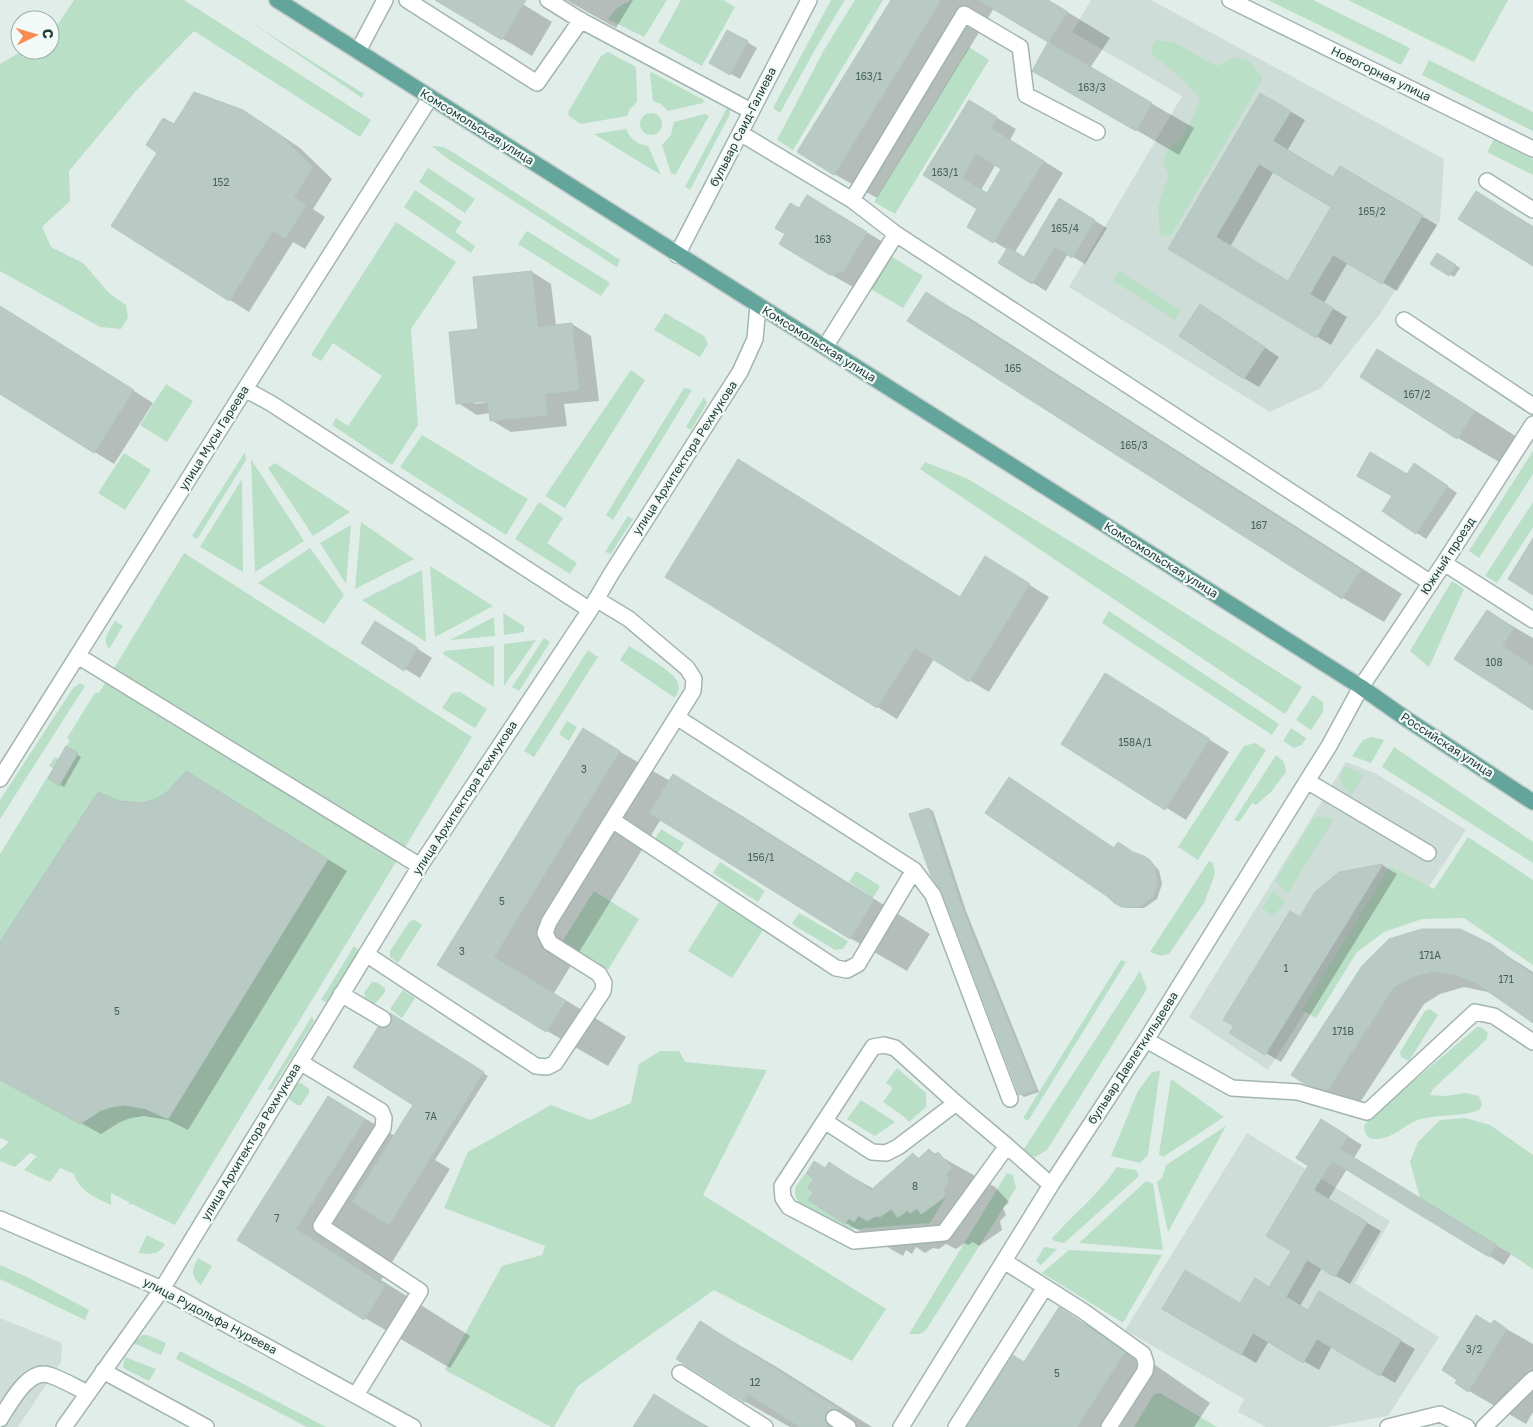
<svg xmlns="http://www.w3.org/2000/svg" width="1533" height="1427" font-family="'Golos Text',sans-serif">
  <rect width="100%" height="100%" fill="#e1ede9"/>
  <!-- built -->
  <path fill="#cfddd8" d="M1091,0H1151L1444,159L1440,221L1380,314L1321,388L1270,412L1069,287L1182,96L1072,32Z
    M1346,762L1375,773L1466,830L1428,888L1394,874L1268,1070L1189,1017Z
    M1247,1133L1390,1221L1355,1283L1439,1337L1388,1416L1327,1427H1266L1238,1412L1244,1399L1125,1330Z
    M0,1318L62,1343L61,1362L18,1427H0Z"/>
  <!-- green -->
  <path fill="#b9dfc7" d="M74,0H184L371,120L360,137L194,31L134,93L69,171L70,201L42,227L51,247L83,263L109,293L126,305L128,318L121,329L100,327L0,271V64L24,50H50V32L55,29Z
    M631,0H667L644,37L608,19L617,8Z
    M681,0H723L735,7L702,66L658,42Z
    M831,0H845L817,46L780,113L773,108Z
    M855,0H883L793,150L777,140L824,50Z
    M1268,0H1313L1410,48L1401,65Z
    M1348,0H1508L1474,62Z
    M247,20L364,94L362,98Z
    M1157,40L1173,42L1217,66L1236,57L1250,61L1263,78L1171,236L1160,235L1158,207L1168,176L1163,160L1169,148L1181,139L1193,118L1200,98L1180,77L1154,56L1151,51L1153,44Z
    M969,47L989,60L895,214L874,202Z
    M608,52L636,67L637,102L630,109L627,116L581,124L569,116L568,112L601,56Z
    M1429,60L1533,112V131L1422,75Z
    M651,72L704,100L703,103L668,111L661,104L653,101L650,74Z
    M728,106L730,110V114L690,190L685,187Z
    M640 124a11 11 0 1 1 22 0a11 11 0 1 1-22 0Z
    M705,114L709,116L675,175L671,173L662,145L671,135L674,122Z
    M626,129C630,139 637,144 648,146L661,175L594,134Z
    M1494,139L1533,159V175L1487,152Z
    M432,146L443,147L454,153L620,260L617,267L448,159Z
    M428,168L475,199L465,213L419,182Z
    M415,190L462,222L455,232L475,246L471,253L404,207Z
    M396,222L456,262L411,329L418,425L392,465L332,425L336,418L348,426L382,376L333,343L321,361L311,355Z
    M527,231L610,283L601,296L518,244Z
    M889,255L923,276L903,308L869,288Z
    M1119,271L1181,310L1175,320L1113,281Z
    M665,313L704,336L708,344L700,357L654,330Z
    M631,370L645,380L565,508L545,496Z
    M166,384L193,401L167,442L140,425Z
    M684,388L692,390L613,520L606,515Z
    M704,397L707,403L691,430L686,427Z
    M422,435L528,499L506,535L400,467Z
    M1533,451V474L1479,558L1469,551Z
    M245,452L246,460L197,539L192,536Z
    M124,453L151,470L125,510L98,493Z
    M251,459L304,541L255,572Z
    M925,462L968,479L1109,565L1302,687L1285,714L920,469Z
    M275,463L350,512L313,536L268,468Z
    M242,479L243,572L200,547Z
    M539,502L563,518L547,543L577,563L570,574L515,539Z
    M1533,502V527L1497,583L1485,576Z
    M628,516L633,519L611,554L605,552Z
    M361,522L414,559L355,589Z
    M351,525L346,584L320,543Z
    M310,548L344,595L324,624L258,583Z
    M184,553L472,737L175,1225L132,1204L129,1205V1202L111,1193V1205C95,1197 80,1192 74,1174L60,1168L50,1182L24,1170L37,1156L30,1153L15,1167L0,1161V1150L9,1142L1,1138L0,1139V854L53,768L49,766L55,757L58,759L70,740L67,738L95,693H99Z
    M430,566L493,606L435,637Z
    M422,570L426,642L362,600Z
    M1452,581L1464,589L1429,667L1410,651Z
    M1109,611L1279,724L1272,735L1102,623Z
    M503,613L524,626V632L504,635Z
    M494,617L495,636L450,640Z
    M115,621L123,626L109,649C101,639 110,630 115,621Z
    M544,638L550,642L519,691L512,687Z
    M536,640L504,686V644Z
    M494,646V687L443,654L445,651Z
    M629,646C640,653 675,672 678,683C680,689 677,693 675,698L620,660Z
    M588,650L598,657L534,757L524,751Z
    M80,683L85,686L0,819V800L73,688Z
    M460,692L487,709L475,728L442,708L452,693Z
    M1313,695L1323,702V712L1311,730L1296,720Z
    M567,721L577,727L569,741L559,734Z
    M1291,728L1306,738L1302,745L1294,748L1283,741Z
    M1372,737L1384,740L1371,763L1352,756L1363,740Z
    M1255,743L1266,750L1198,860L1178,847L1244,746Z
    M1394,747L1533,842V863L1382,767Z
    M1276,755L1284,762L1286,772L1271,792L1256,805L1252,803L1239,822L1234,820Z
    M1344,766L1364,774L1351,796L1344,788L1340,778Z
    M1319,816L1334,819L1288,893L1275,881L1313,819Z
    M661,829L684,843L678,853L655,839Z
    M1468,837L1533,880V965L1464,918L1422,919L1384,932L1357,952L1316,1018L1302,1010L1390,866L1434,889Z
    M1209,861L1213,863L1215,874L1204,903L1169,954L1161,956L1150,952Z
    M720,862L765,891L758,902L713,873Z
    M856,871L880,886L873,898L849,882Z
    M594,891L639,919L608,970L562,942Z
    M1273,891L1285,902L1274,916L1262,908Z
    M719,902L763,930L732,978L688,951Z
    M799,913L848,941L843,949L835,950L792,924Z
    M415,920L422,925L398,963L390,957V951L410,921Z
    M354,946L357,949L358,955L330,998L326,1002L321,1000Z
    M1121,960L1126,962L1028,1121L1023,1118Z
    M1140,971L1147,989L1047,1150L1035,1157L1022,1152Z
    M372,982H376L385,988V992L376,1003H372L365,998L364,993Z
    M403,990L415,998L402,1018L390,1009Z
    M1430,1009L1438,1015L1409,1061L1401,1057L1400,1052L1425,1011Z
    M312,1016L314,1021L272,1089L267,1090Z
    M1477,1027H1481L1488,1033L1486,1040L1433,1089L1430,1095L1445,1096L1466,1093L1479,1096L1482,1105L1479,1110C1461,1117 1441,1114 1421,1119C1406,1123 1392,1140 1375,1139C1367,1139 1365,1134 1364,1126L1368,1120Z
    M660,1051H679L685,1062L767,1070L703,1195L886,1309L852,1361L714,1290L578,1386L554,1427H551L445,1370L502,1266L542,1255L545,1246L444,1208L468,1152L551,1105L590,1120L631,1103L639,1064Z
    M897,1068L926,1093V1107L909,1122L903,1116L883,1102L893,1088L886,1083Z
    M1160,1071L1148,1155L1140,1163L1111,1156L1138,1091L1152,1072Z
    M1171,1079L1224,1117L1163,1157L1159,1154Z
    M301,1083L309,1089V1093L301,1105H297L289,1099V1095L297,1084Z
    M861,1100L895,1122L875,1136L847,1119Z
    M1465,1118L1490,1125L1533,1155V1269L1497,1245L1420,1198L1410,1162L1418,1142L1440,1120Z
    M1226,1126L1168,1232L1157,1182L1162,1178L1166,1165Z
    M1117,1167L1136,1170L1139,1176L1064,1243L1054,1241L1052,1238C1074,1214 1099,1194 1117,1167Z
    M1007,1173L1013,1175L1016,1188L926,1330L920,1334H909Z
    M805,1174L812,1179L806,1188L812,1193L808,1200L845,1224L849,1219L854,1222L859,1216L867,1221L875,1217H881L891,1210L897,1218L908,1211L910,1214L917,1209L921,1215L946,1197L930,1223L844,1230L798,1202C791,1189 797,1185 805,1174Z
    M1146,1181L1153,1184L1163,1250L1079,1243Z
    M147,1235L165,1244C158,1256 150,1254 138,1253Z
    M1044,1247L1057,1249L1041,1265L1036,1261Z
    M1069,1250L1162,1255L1123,1323L1042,1273Z
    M198,1258L212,1266L201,1285C190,1276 192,1269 198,1258Z
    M0,1265L27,1277L89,1310L85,1320L0,1279Z
    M142,1335H147L166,1343L161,1355L133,1343Z
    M180,1351L326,1427H307L176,1359Z
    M125,1357L156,1369L149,1381L125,1369L123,1367Z
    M1160,1393L1217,1427H1134L1154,1394Z"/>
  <!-- shadow -->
  <path fill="#0003" fill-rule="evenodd" d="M438,0H516L552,22L532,56Z
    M566,0H633L616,28Z
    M892,0H1048L1110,38L1090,68L1194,128L1179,155L1034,70L1050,42L994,8L877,198L834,174Z
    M728,31L757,48L740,79L711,63Z
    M1261,94L1305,120L1287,151L1333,179L1340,167L1437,225L1397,291L1348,262L1324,303L1347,317L1331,345L1169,248ZM1274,171L1333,207L1288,282L1230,247Z
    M242,111L263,123L300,148L332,179L313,209L325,217L305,249L293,242L249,312L113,226L175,126Z
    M989,113L1016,129L1010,140L1063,173L1015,252L1025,258L1060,200L1107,228L1085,264L1068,254L1046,291L1000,263L1008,250L968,226L979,209L924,175ZM996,164L1003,168L988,195L981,190Z
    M1477,193L1533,226V265Z
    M799,210L837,214L896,250L873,288L860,291L830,274Z
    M1438,254L1460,268L1454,277L1432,264Z
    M532,272L551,284L556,326L572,324L591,336L599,401L564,404L567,426L511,432L491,420L490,413L477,415L458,403L479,330ZM494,399V401L474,404V401Z
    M926,294L968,317L1402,594L1384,622L1343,598L909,321Z
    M0,306L153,403L114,464L0,393Z
    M1215,314L1279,357L1259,387L1244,378Z
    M1378,351L1421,376L1517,437L1501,463L1458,438L1361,377Z
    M1424,470L1457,493L1426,539L1384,511L1408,475Z
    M1005,570L1049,597L989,692L934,659L897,719L667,577L961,598Z
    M1487,611L1533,638V709L1456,658Z
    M390,631L432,658L420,678L405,669Z
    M1125,686L1229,752L1186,820L1062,743Z
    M583,730L670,781L674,776L731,809L930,934L907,971L850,938L661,819L554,993L626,1037L608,1066L547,1031L439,964Z
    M67,748L81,757L64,787L49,778Z
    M206,784L347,871L188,1130L168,1120L144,1116L131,1118L120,1122L101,1134L0,1079V944L119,803L143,804Z
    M929,809L933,811L966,911L1039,1092L1024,1097L1020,1094L943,891Z
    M1114,850L1134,854L1149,860L1159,870L1162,884L1157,899L1144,908H1127L1115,902Z
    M1382,865L1397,874L1281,1062L1231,1033L1300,918L1340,874Z
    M1390,940L1490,945L1533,972V1022L1488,992L1464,987L1440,994L1424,1004L1357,1107L1336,1101L1306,1083Z
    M392,1016L488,1076L435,1160L450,1169L381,1280L470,1336L450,1368L365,1318L239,1240L328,1097L395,1136L414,1104L384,1030L392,1025Z
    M1336,1129L1362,1145L1354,1158L1511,1254L1504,1265L1347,1169L1328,1200L1381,1231L1350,1284L1322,1268L1300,1306L1308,1311L1319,1293L1415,1349L1395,1383L1332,1346L1319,1370L1269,1341L1256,1363L1164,1309L1241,1305L1270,1288L1292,1250Z
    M929,1150L995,1187L1009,1202L1003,1208L1006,1215L1000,1221L1002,1230L979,1246L973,1242L968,1245L965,1243L956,1249L946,1244L939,1249L933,1248L925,1253L916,1247L912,1254L906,1250L903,1256L846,1223L826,1169L829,1164L874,1189L913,1154L920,1159Z
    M1059,1309L1145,1358L1210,1403L1194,1427H969L1024,1363Z
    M1494,1322L1533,1344V1412L1526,1424L1469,1391Z
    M701,1323L775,1366L872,1427H790L744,1401Z
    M654,1396L709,1427H634Z"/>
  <!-- building -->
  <path fill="#b9cac5" stroke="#b3c7c0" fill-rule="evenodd" d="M435,0H526L502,40Z
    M891,0H941L834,175L797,152Z
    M978,0H1048L1068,12L1048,42Z
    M727,30L748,41L730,75L709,63Z
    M1048,42L1152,103L1136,131L1032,71Z
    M194,92L243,110L280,135L313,167L294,197L306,205L285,239L273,231L229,301L111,226L157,153L146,145L163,118L174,124Z
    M1260,93L1291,111L1273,141L1333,177L1340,166L1423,215L1382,284L1333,255L1310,294L1333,308L1316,338L1168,249ZM1259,164L1331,207L1288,281L1216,237Z
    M969,100L997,117L991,128L1044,161L993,243L967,227L977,209L923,175ZM976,154L1001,169L987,193L962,178Z
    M1476,191L1533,227V266L1458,219Z
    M807,195L867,232L844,271L830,275L779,244L785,234L775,228L790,203L799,208Z
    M1059,198L1095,220L1072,258L1055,247L1032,284L998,263L1008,247L1024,257Z
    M1437,253L1456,265L1449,276L1430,264Z
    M532,271L538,327L572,323L579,390L545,394L547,415L490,421L488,401L456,404L449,332L478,329L473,277Z
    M926,292L1361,570L1342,599L907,321Z
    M1200,304L1265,347L1244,379L1179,336Z
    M0,306L134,390L94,453L0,394Z
    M1377,349L1475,411L1457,439L1360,377Z
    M1370,452L1407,474L1414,463L1448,486L1416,534L1382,511L1392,496L1357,476Z
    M738,459L960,597L985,556L1030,584L969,682L915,648L877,708L665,577Z
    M1533,538V595L1508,579Z
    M1487,610L1514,628L1502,646L1533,666V710L1454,659Z
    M375,621L418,648L404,671L361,643Z
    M1105,673L1210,739L1165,810L1061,744Z
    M583,728L620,751L494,957L566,1001L546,1032L437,965Z
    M66,746L78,753L59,786L48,778Z
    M186,771L328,859L168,1119L146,1109L124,1105L111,1107L100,1111L80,1124L0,1080V942L98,792L120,801L143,803L156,799L167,792Z
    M673,774L874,900L850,939L649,813Z
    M1009,777L1114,848L1118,842L1133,852L1144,856L1150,860L1155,867L1158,882L1153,897L1139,907H1122L1114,903L1108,897L985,813Z
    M929,808L962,908L1036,1090L1019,1095L942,892L931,876L909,814Z
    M1383,864L1265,1055L1229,1033L1234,1026L1223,1020L1290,911L1300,917L1315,892L1339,872Z
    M1422,929H1460L1491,944L1533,975V1023L1478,984L1457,975L1434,971L1410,978L1394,987L1327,1091L1305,1084L1291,1075L1362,966L1389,939Z
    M390,1013L484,1072L389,1225L352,1202L413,1105L353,1067L378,1027L383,1028L391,1024L392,1019Z
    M328,1096L365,1119L296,1229L385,1286L364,1320L237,1240Z
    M1321,1119L1348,1136L1340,1149L1497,1245L1489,1257L1332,1161L1314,1190L1367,1222L1335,1277L1307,1260L1286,1297L1308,1310L1319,1291L1401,1340L1380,1376L1317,1339L1303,1363L1253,1333L1241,1355L1162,1309L1185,1270L1240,1303L1255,1278L1269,1287L1291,1251L1266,1236L1308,1166L1296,1158Z
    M929,1149L935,1155L938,1152L952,1168L946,1174L949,1181L944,1188L945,1196L921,1214L917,1208L910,1213L908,1210L898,1217L892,1208L881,1216H875L867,1221L858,1215L854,1222L849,1218L845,1224L808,1200L813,1193L807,1188L813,1179L806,1174L814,1161L825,1168L829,1162L871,1190L913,1153L918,1159Z
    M1059,1307L1125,1352L1077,1427H967L1013,1355L1024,1362Z
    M1476,1315L1491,1324L1494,1320L1507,1329L1468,1392L1455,1383L1457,1380L1442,1370Z
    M700,1321L839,1409L830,1410L826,1413L825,1418L828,1427H800L748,1394L744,1402L676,1359Z
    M654,1394L681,1411L706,1427H633Z"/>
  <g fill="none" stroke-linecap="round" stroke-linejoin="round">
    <defs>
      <path id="minor" d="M407,0L537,83L581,20
        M548,0L580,20L751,111
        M1230,0L1533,149
        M358,51L385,0
        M740,133L852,200L896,234L825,347
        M1487,181L1533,210
        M852,200L964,14L1020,47L1026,95L1097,132
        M896,234L1431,583
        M677,255L809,0
        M1404,320L1533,406
        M245,389L272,404L590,610
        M1444,563L1533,620
        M596,599L629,619L687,668L694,679L693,691L612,820L836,968L847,970L858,964L914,870
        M78,656L420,866
        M678,718L914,870L933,895L1010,1099
        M0,779L245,389L430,98
        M1307,781L1428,853
        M366,954L536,1066L547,1067L555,1063L603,991L604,983L599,974L550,943L545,933L549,922L612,820
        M341,994L383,1019
        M1146,1040L1232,1088L1298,1092L1367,1112L1475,1012L1494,1016L1533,1042
        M300,1062L381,1111L384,1118L383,1128L321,1226L420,1291L356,1395
        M826,1122L872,1152L886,1153L898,1147L956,1103
        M1007,1146L944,1233L854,1241L789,1207L783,1198L782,1186L873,1047L884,1045L895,1048L956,1103L1007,1146L1051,1185
        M0,1219L162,1289L413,1427
        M1004,1261L1083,1311L1143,1354L1146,1363L1145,1371L1109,1427
        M103,1371L206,1427
        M680,1373L765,1427
        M834,1418L848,1427
        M0,1419C10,1404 28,1368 49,1375C62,1379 75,1387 88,1393
        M64,1427L162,1289L420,866L590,610L611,574L740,372L755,339L758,305
        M901,1427L1051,1185L1146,1040L1307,781L1329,746L1361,687L1444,563L1533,424
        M956,1427L1045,1287
        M1388,1427L1440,1414L1467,1427
        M1484,1427L1533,1379"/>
      <path id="major" d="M277,0L1361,687L1405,718L1533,802"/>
    </defs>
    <!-- minor casing -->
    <use href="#minor" stroke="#a3b5b1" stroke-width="18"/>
    <!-- major casing -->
    <use href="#major" stroke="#c1c9c8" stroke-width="18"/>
    <!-- minor -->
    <use href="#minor" stroke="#fff" stroke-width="15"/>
    <!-- major -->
    <use href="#major" stroke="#63a59a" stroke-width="15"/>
  </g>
  <g text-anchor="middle" stroke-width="4.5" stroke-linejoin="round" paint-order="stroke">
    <!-- number labels -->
    <g font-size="10" fill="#46615c">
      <text x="869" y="80">163/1</text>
      <text x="1092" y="91">163/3</text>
      <text x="945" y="176">163/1</text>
      <text x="221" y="186">152</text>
      <text x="1372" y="215">165/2</text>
      <text x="1065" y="232">165/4</text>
      <text x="823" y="243">163</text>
      <text x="1013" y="372">165</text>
      <text x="1417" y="398">167/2</text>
      <text x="1134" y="449">165/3</text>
      <text x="1259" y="529">167</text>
      <text x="1494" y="666">108</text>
      <text x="1135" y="746">158А/1</text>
      <text x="584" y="773">3</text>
      <text x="761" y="861">156/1</text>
      <text x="502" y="905">5</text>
      <text x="462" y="955">3</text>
      <text x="1430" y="959">171А</text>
      <text x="1286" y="972">1</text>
      <text x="1506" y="983">171</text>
      <text x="117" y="1015">5</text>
      <text x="1343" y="1035">171В</text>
      <text x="431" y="1120">7А</text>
      <text x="915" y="1190">8</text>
      <text x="277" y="1222">7</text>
      <text x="1474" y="1353">3/2</text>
      <text x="1057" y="1377">5</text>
      <text x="755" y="1386">12</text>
    </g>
    <!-- street labels -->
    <g font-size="12" fill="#203e39" stroke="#f2f9f6">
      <text transform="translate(1381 74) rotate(26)" y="4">Новогорная улица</text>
      <text transform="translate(477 127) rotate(32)" y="4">Комсомольская улица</text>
      <text transform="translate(743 127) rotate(-63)" y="4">бульвар Саид-Галиева</text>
      <text transform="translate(819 344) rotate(32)" y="4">Комсомольская улица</text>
      <text transform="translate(214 438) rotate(-58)" y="4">улица Мусы Гареева</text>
      <text transform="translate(685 458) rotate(-57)" y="4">улица Архитектора Рехмукова</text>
      <text transform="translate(1448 556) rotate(-57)" y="4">Южный проезд</text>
      <text transform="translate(1161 560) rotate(32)" y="4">Комсомольская улица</text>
      <text transform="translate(1447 745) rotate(33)" y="4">Российская улица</text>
      <text transform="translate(465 798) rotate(-57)" y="4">улица Архитектора Рехмукова</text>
      <text transform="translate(1133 1058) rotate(-57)" y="4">бульвар Давлеткильдеева</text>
      <text transform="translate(251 1142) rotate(-59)" y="4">улица Архитектора Рехмукова</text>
      <text transform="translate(210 1316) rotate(28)" y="4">улица Рудольфа Нуреева</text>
    </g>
  </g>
  <!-- north arrow -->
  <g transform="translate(35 35) rotate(85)"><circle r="24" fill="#f2f9f6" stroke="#9eaeaa"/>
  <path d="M0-4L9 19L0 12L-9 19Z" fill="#f98c53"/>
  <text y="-8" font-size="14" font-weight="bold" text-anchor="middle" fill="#203e39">С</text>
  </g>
</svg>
